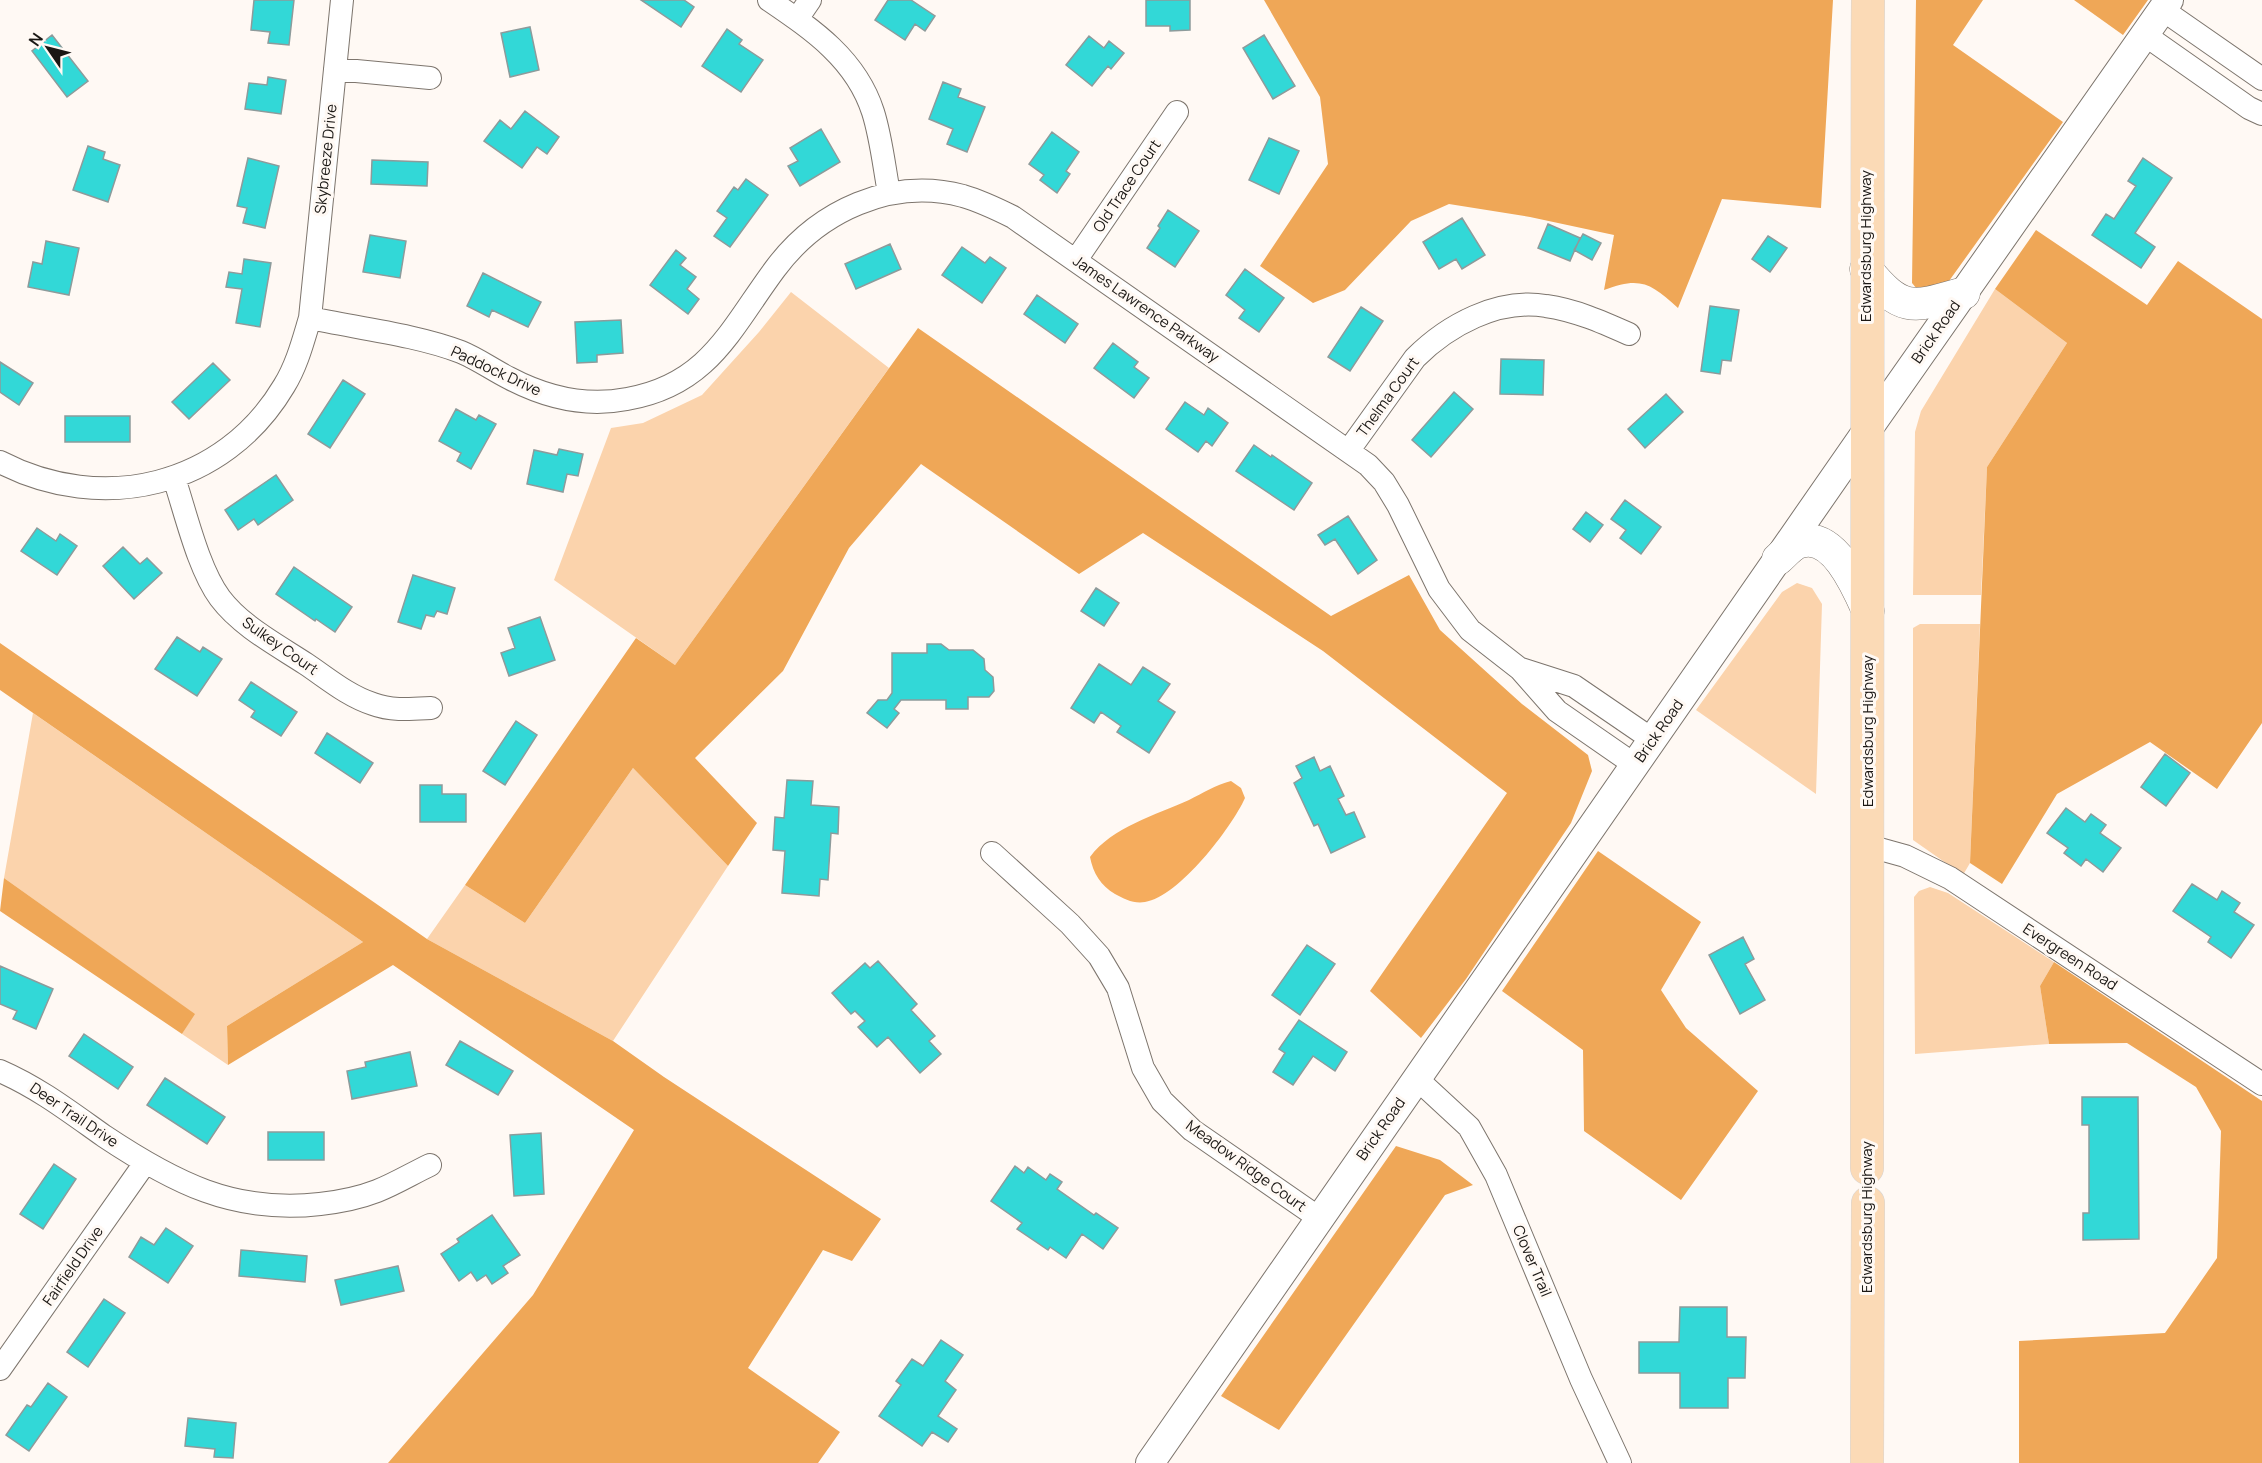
<svg xmlns="http://www.w3.org/2000/svg" width="2262" height="1463" font-family="Manrope,sans-serif">
  <rect width="100%" height="100%" fill="#fff9f4"/>
  <!-- green -->
  <path fill="#fbd3ac" d="M1995,289L2067,343L1987,467L1981,595H1913L1915,432L1921,411Z
    M791,292L889,368L675,665L554,580L611,428L643,423L702,395L759,332Z
    M1797,583L1812,588L1822,604L1816,794L1696,710L1782,592Z
    M1920,624H1980L1970,863L1963,875L1913,840V628Z
    M33,713L363,942L227,1026L228,1065L182,1034L194,1014L4,878Z
    M633,768L728,866L613,1041L427,939L465,885L525,923Z
    M1930,887L1948,893L2054,962L2040,986L2049,1044L1915,1054L1914,897L1919,891Z"/>
  <!-- forest -->
  <path fill="#efa757" d="M1264,0H1833L1821,208L1722,199L1678,308C1651,283 1640,276 1604,290L1614,235L1530,217L1449,204L1411,221L1345,290L1313,303L1260,266L1328,164L1320,97Z
    M1916,0H1983L1953,45L2063,122L1949,281L1934,290L1917,289L1912,283Z
    M2074,0H2148L2123,35Z
    M2036,230L2147,305L2178,261L2262,319V723L2217,789L2150,742L2057,794L2002,884L1970,863L1987,467L2067,343L1995,289Z
    M918,328L1331,616L1409,575L1440,630L1522,704L1588,755L1592,771L1571,823L1466,979L1421,1038L1370,991L1507,793L1323,651L1143,533L1079,574L921,464L849,548L783,671L695,758L757,823L728,866L633,768L525,923L465,885L636,638L675,665Z
    M0,643L427,939L613,1041L664,1077L881,1219L852,1261L823,1250L748,1368L840,1432L818,1463H388L533,1295L634,1130L393,965L228,1065L227,1026L363,942L0,690Z
    M1598,851L1701,922L1661,990L1686,1028L1758,1091L1681,1200L1584,1131L1583,1050L1502,991Z
    M4,878L195,1014L182,1034L0,911Z
    M2054,962L2262,1101V1463H2019V1341L2165,1333L2217,1258L2221,1131L2196,1087L2127,1043L2049,1044L2040,986Z
    M1396,1146L1440,1160L1473,1185L1445,1195L1279,1430L1221,1396Z"/>
  <!-- water -->
  <path fill="#f5ac5d" d="M1231,781L1241,788L1245,798C1232,827 1179,897 1145,902C1134,904 1124,899 1115,894C1101,886 1093,873 1090,857C1112,827 1156,815 1189,800C1203,793 1215,785 1231,781Z"/>
  <!-- building -->
  <path fill="#32d8d7" stroke="#8d9b9b" stroke-width="1.5" d="M254,0H294L289,45L268,43L270,32L251,30Z
    M641,0H684L694,7L681,27Z
    M888,0H911L935,16L925,31L915,24L905,40L875,20Z
    M1146,0H1190V30L1170,31V26H1146Z
    M530,27L539,70L510,77L501,33Z
    M727,29L742,40L739,44L763,60L741,92L702,66Z
    M52,35L88,81L67,97L32,51Z
    M1264,35L1295,86L1273,99L1243,48Z
    M1089,36L1104,48L1109,41L1124,53L1111,69L1108,66L1092,86L1066,65Z
    M268,77L286,80L281,114L245,109L249,83L267,85Z
    M943,82L961,89L958,97L985,107L967,152L947,144L953,129L929,119Z
    M525,111L559,137L547,154L537,147L522,168L484,141L500,120L511,129Z
    M821,129L840,162L800,186L788,166L798,161L790,148Z
    M1052,132L1079,152L1066,171L1070,174L1057,193L1040,180L1044,175L1029,164Z
    M1269,138L1299,151L1279,194L1249,180Z
    M88,146L105,152L103,159L120,165L108,202L73,190Z
    M248,158L279,166L265,228L243,223L247,208L237,206Z
    M2143,158L2172,178L2135,233L2155,247L2141,268L2092,235L2106,214L2114,219L2136,186L2128,181Z
    M372,160L428,162L427,186L371,184Z
    M746,179L768,195L730,247L714,236L727,218L717,211L734,187L738,190Z
    M1168,210L1199,231L1175,267L1147,248L1160,228L1158,226Z
    M1462,218L1485,255L1462,269L1456,259L1439,269L1423,242Z
    M1548,224L1580,238L1570,261L1538,248Z
    M1583,234L1601,243L1592,260L1574,250Z
    M370,235L406,241L400,278L363,272Z
    M1768,236L1787,248L1770,272L1752,259Z
    M46,241L79,248L69,295L28,287L33,262L42,264Z
    M890,244L901,269L856,289L845,264Z
    M962,247L985,263L990,257L1006,268L982,303L942,275Z
    M676,250L686,258L680,265L696,277L687,289L699,299L688,314L650,285Z
    M244,259L271,263L260,327L236,323L242,289L226,287L229,272L242,274Z
    M1245,269L1284,298L1259,332L1239,318L1245,310L1226,295Z
    M483,273L541,302L528,327L492,310L489,317L467,306Z
    M1037,295L1078,324L1065,343L1024,314Z
    M1710,306L1739,310L1731,361L1722,360L1720,374L1701,371Z
    M1361,307L1383,321L1350,371L1328,357Z
    M621,320L623,353L597,355V362L577,363L575,322Z
    M1113,343L1138,362L1134,367L1149,378L1134,398L1094,368Z
    M1501,359L1544,360L1543,395L1500,394Z
    M0,362L33,383L19,405L0,392Z
    M213,363L230,380L189,419L172,402Z
    M343,380L365,394L330,448L308,434Z
    M1454,392L1473,409L1431,457L1412,440Z
    M1666,394L1683,412L1645,448L1628,429Z
    M1185,402L1204,415L1208,408L1228,423L1212,446L1206,441L1198,452L1166,429Z
    M456,409L476,420L479,415L496,424L471,469L457,461L461,453L439,441Z
    M65,416H130V442H65Z
    M1254,445L1271,457L1272,455L1312,483L1294,510L1236,471Z
    M559,449L583,454L578,476L567,474L563,492L527,484L534,450L557,455Z
    M276,475L293,500L258,525L254,519L238,530L225,510Z
    M1625,500L1661,527L1641,554L1620,538L1626,530L1611,519Z
    M1586,512L1603,525L1590,542L1573,529Z
    M1348,516L1377,560L1358,574L1335,539L1325,545L1318,535Z
    M37,528L56,541L60,534L77,546L57,575L21,551Z
    M123,547L140,564L147,558L162,573L134,599L103,566Z
    M294,567L352,607L335,632L316,619L315,621L276,594Z
    M413,575L455,588L447,614L437,611L434,617L426,615L421,629L398,622Z
    M1096,588L1119,603L1104,626L1081,611Z
    M540,617L555,660L509,676L501,653L515,648L508,628Z
    M177,637L200,652L203,647L222,659L197,696L155,669Z
    M927,644H941L949,650H973L984,659L985,670L993,677L994,691L989,697H968V709H946V700H901L894,709L899,713L887,728L867,713L878,700H887L892,693V653H927Z
    M1099,664L1131,685L1143,667L1170,684L1158,701L1175,712L1149,753L1117,732L1121,726L1101,712L1094,723L1071,708Z
    M251,682L297,712L281,736L251,717L255,711L239,700Z
    M516,721L537,735L505,785L483,771Z
    M327,733L373,763L360,783L315,753Z
    M2165,754L2190,773L2166,806L2141,787Z
    M1314,757L1320,771L1330,766L1344,796L1338,799L1346,815L1354,812L1365,837L1331,853L1318,824L1314,826L1294,783L1302,778L1296,766Z
    M787,780L813,781L811,805L839,807L838,834L831,833L828,880L820,879L819,896L782,893L785,851L773,850L775,817L784,818Z
    M420,785H442V794H466V822H420Z
    M2066,808L2085,822L2091,814L2106,825L2100,833L2121,848L2103,872L2086,859L2081,866L2064,853L2068,848L2047,833Z
    M2192,884L2217,900L2222,891L2240,903L2234,912L2254,925L2231,958L2208,942L2211,937L2173,911Z
    M1743,937L1754,959L1745,964L1765,1000L1740,1014L1709,955Z
    M1307,945L1335,964L1300,1015L1272,995Z
    M878,961L917,1004L911,1010L935,1036L929,1041L941,1054L920,1073L888,1037L877,1047L858,1027L865,1021L855,1011L851,1014L832,993L865,963L870,968Z
    M0,966L53,989L36,1029L13,1019L17,1011L0,1004Z
    M1299,1020L1347,1052L1335,1071L1313,1056L1293,1085L1273,1072L1285,1053L1279,1049Z
    M84,1034L133,1067L118,1089L69,1056Z
    M460,1041L513,1071L498,1095L446,1065Z
    M410,1052L417,1086L352,1099L347,1071L366,1067L365,1062Z
    M165,1078L225,1117L207,1144L147,1105Z
    M2082,1097H2138L2139,1239L2083,1240V1213H2089V1125H2082Z
    M268,1132H324V1160H268Z
    M541,1133L544,1194L514,1196L510,1135Z
    M54,1164L76,1179L43,1229L20,1214Z
    M1015,1166L1024,1173L1028,1167L1046,1180L1050,1174L1062,1182L1057,1189L1094,1215L1096,1213L1118,1228L1103,1249L1082,1234L1066,1258L1050,1247L1048,1250L1017,1229L1022,1223L991,1201Z
    M492,1215L520,1255L503,1266L508,1273L492,1284L486,1275L477,1281L471,1272L459,1281L441,1254L459,1242L457,1239Z
    M166,1228L193,1246L168,1283L129,1257L141,1237L154,1245Z
    M241,1250L307,1256L305,1282L239,1276Z
    M398,1266L404,1291L341,1305L335,1280Z
    M104,1299L125,1313L88,1367L67,1352Z
    M1680,1307H1727V1337H1746L1745,1378H1728V1408H1680V1373H1639V1342H1679Z
    M941,1340L963,1355L945,1381L956,1390L938,1416L957,1429L948,1442L932,1432L922,1446L879,1416L901,1385L896,1381L912,1359L923,1366Z
    M48,1383L67,1397L29,1451L6,1435L27,1405L31,1407Z
    M188,1418L236,1423L233,1458L214,1457L215,1449L185,1446Z"/>
  <g fill="none" stroke-linecap="round" stroke-linejoin="round">
    <defs>
      <path id="minor" d="M769,0C813,30 856,59 873,112C881,137 884,166 889,193
        M2163,10L2262,79
        M797,19L810,0
        M2145,35L2249,108L2262,114
        M335,69L430,78
        M1076,260L1177,112
        M310,318C357,328 417,335 461,352C478,359 493,370 509,378C545,397 586,407 627,399C709,385 731,328 775,269C818,211 891,177 963,196C980,201 997,209 1013,217L1368,465L1384,482L1398,505L1439,589L1470,630L1520,669L1557,711L1635,765
        M1349,450L1415,358C1448,325 1498,298 1546,306C1575,310 1602,322 1629,334
        M0,462C102,515 224,487 284,386C297,365 303,341 310,318L342,0
        M174,478C186,514 198,568 220,598C241,626 277,645 306,664C327,678 348,696 373,704C391,711 412,709 431,708
        M1521,669L1574,686L1653,740
        M1869,846L1905,856L1950,878L2262,1084
        M992,853L1070,924L1099,956L1118,988L1143,1068L1162,1101L1192,1130L1319,1218
        M0,1071C39,1088 70,1112 104,1136C173,1182 234,1214 320,1204C338,1202 359,1198 377,1191C395,1184 413,1173 430,1165
        M1416,1078L1469,1127L1496,1175L1581,1379L1620,1463
        M0,1369L145,1163"/>
      <path id="tertiary" d="M1150,1463L1866,432L2169,0"/>
      <path id="secondary" d="M1866,269C1902,313 1912,308 1964,293
        M1778,559C1784,554 1792,544 1800,542C1834,531 1858,588 1868,611"/>
      <path id="primary" d="M1867,1168C1869,778 1865,389 1868,0
        M1867,1463L1868,1203"/>
    </defs>
    <!-- minor casing -->
    <use href="#minor" stroke="#7d756d" stroke-width="24"/>
    <!-- tertiary casing -->
    <use href="#tertiary" stroke="#7d756d" stroke-width="30"/>
    <!-- secondary casing -->
    <use href="#secondary" stroke="#7d756d" stroke-width="33"/>
    <!-- primary casing -->
    <use href="#primary" stroke="#d6d5d5" stroke-width="34"/>
    <!-- minor -->
    <use href="#minor" stroke="#fff" stroke-width="22"/>
    <!-- tertiary -->
    <use href="#tertiary" stroke="#fff" stroke-width="28"/>
    <!-- secondary -->
    <use href="#secondary" stroke="#fff" stroke-width="32"/>
    <!-- primary -->
    <use href="#primary" stroke="#fbdab6" stroke-width="33"/>
  </g>
  <g text-anchor="middle" stroke-width="6" stroke-linejoin="round" paint-order="stroke">
    <!-- street labels -->
    <g font-size="15" fill="#1a1714" stroke="#fff9f4">
      <text transform="translate(326 159) rotate(-84)" y="5">Skybreeze Drive</text>
      <text transform="translate(1127 186) rotate(-56)" y="5">Old Trace Court</text>
      <text transform="translate(1866 246) rotate(-90)" y="5">Edwardsburg Highway</text>
      <text transform="translate(1146 309) rotate(35)" y="5">James Lawrence Parkway</text>
      <text transform="translate(1936 332) rotate(-55)" y="5">Brick Road</text>
      <text transform="translate(496 371) rotate(25)" y="5">Paddock Drive</text>
      <text transform="translate(1388 397) rotate(-54)" y="5">Thelma Court</text>
      <text transform="translate(280 646) rotate(35)" y="5">Sulkey Court</text>
      <text transform="translate(1659 731) rotate(-55)" y="5">Brick Road</text>
      <text transform="translate(1868 731) rotate(-90)" y="5">Edwardsburg Highway</text>
      <text transform="translate(2070 957) rotate(33)" y="5">Evergreen Road</text>
      <text transform="translate(74 1115) rotate(34)" y="5">Deer Trail Drive</text>
      <text transform="translate(1381 1129) rotate(-55)" y="5">Brick Road</text>
      <text transform="translate(1246 1166) rotate(36)" y="5">Meadow Ridge Court</text>
      <text transform="translate(1867 1217) rotate(-90)" y="5">Edwardsburg Highway</text>
      <text transform="translate(1532 1261) rotate(67)" y="5">Clover Trail</text>
      <text transform="translate(73 1266) rotate(-55)" y="5">Fairfield Drive</text>
    </g>
  </g>
  <!-- north arrow -->
  <g transform="translate(48 48) rotate(305)" stroke="#fff9f4" stroke-width="4.5" paint-order="stroke">
  <path d="M0-4.5L10 22L0 15L-10 22Z" fill="#1a1714"/>
  <text y="-9" font-size="16" font-weight="bold" text-anchor="middle" fill="#1a1714">N</text>
  </g>
</svg>
